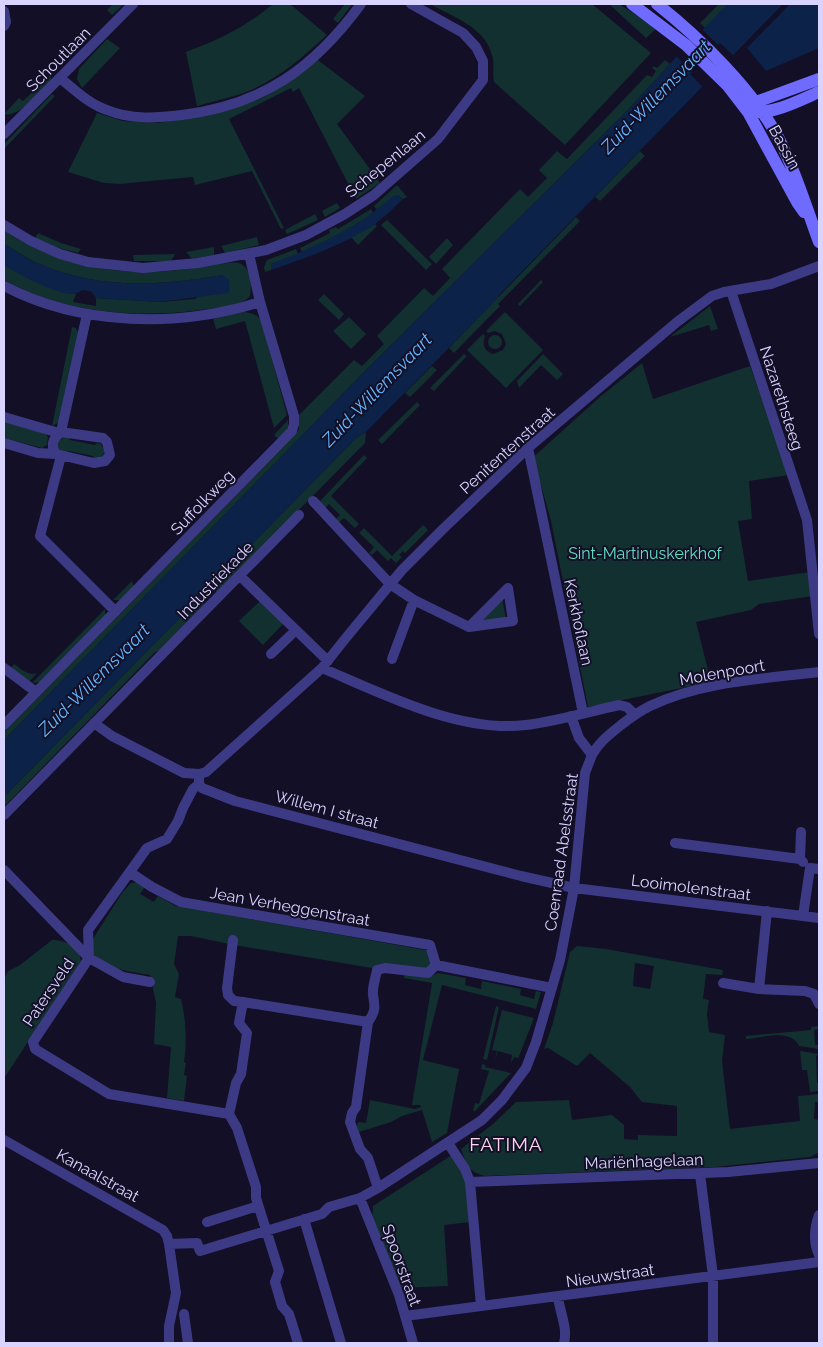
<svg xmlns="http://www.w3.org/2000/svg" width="823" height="1347" font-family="Raleway,sans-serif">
  <rect width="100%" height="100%" fill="#130f26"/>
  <!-- green -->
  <path fill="#12302f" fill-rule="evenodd" d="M113,4H124L112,15L107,10Z
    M273,4H290L327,35C303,57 279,78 249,91C233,97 214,101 197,106L186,52C219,40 247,26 273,4Z
    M345,4H352L338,23L333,19Z
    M430,4H592L651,53L565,145L494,82C492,72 495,64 492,55C485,27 453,17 430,4Z
    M609,4H619L657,28L646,38Z
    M719,4H728L705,28L700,23Z
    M107,39L120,48L82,88L77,79L79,69Z
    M318,60L365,96L337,124L380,183L356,199L299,88L293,92L291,88L229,119L284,228L281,229L252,171L195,185L193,177L119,184L104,183L68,172L97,113L123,121L158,123L223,111L253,102L272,93Z
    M665,60L670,64L627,111L367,369L4,740V732L295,435L299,429L298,416L354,360L362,366L384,344L377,336L424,288L433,296L450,278L442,269L520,189L528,197L547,178L539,170L557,151L567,159L647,75L652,77L656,71L652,68L654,66L657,68Z
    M51,74V80C40,91 20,118 4,114L19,98L23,101Z
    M52,94L55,96L4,149V144Z
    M640,151L645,156L600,201L595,197Z
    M397,185L407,197L403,199L399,196L377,210L374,206Z
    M337,203L340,208L325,217L322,211Z
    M371,209L373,213L371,215L329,240L302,252L300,248L330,233L329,230L336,227L338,229Z
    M315,214L318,220L287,234L285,230Z
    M576,217L580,221L498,304L500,306L454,353L449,348Z
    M387,220L432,264L426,270L381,225Z
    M375,224L377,226L358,245L351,237Z
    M4,231C56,265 117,277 179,270C190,269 231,260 239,263C251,267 252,285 250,296C240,307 222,307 208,309C137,319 67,314 4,280V265C27,278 50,289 76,294L73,302L96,306V298L160,302L195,299L223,275C159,286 99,290 37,263C26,258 15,250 4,244Z
    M38,233L61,243L81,249L78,253L59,248L35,238Z
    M257,237L259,245L225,253L221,246Z
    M447,238L453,245L436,264L429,257Z
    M214,247V255L192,259L186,252Z
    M296,249L298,254L271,264V270L265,272L264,267L267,260Z
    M175,254L171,261H134L133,255Z
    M541,280L543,282L520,306L518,304Z
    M324,294L344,314L339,320L318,300Z
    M710,306L718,329L711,331L709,325L670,337Z
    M244,312C252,313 256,314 261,320L287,415L274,428L245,321L216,329L213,319Z
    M505,312L543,350L506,388L467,350L483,334L485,336C482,344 484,351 493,354L503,350L506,344L502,334L495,331L488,333L486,331Z
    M349,317L366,334L351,349L333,331Z
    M72,327L76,328L79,334L60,422L52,426Z
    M488 342a7 7 0 1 1 14 0a7 7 0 1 1-14 0Z
    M464,354L467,356L434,391L430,388Z
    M543,354L563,374L557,380L541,365L519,388L517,381Z
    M642,363L653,399L750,366L789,475L749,481L752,519L738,521L748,581L810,572L813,596L759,604L751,610L696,622L711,682L588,707L551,521L541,485L530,460L601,396Z
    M432,366L437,370L410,397L405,393Z
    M417,402L420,405L382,444L378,440Z
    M288,420V428L281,437L277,438L274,435Z
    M4,421L46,434L48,437L47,445L42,448L4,438Z
    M366,432L365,443L217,593L214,589L202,601L206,605L159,651L155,652L4,807V797L356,438Z
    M64,437H68L70,440L95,445L97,443L101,444L105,452L101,457L94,459L93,456L69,451L65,453L61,452L58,447V442Z
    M364,455L367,458L331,496L359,524L355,528L344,518L338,523L335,520L340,515L329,504L324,509L320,501Z
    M423,525L428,530L405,553L403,551L399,555L402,557L396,563L391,558L388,561L377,550L372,555L369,553L374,547L359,533L364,528L392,556Z
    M132,581L134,587L120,600H113Z
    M502,598L506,619L480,623L499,599Z
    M261,600L284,623L263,645L239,621Z
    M105,609V616L41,682L32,683Z
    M14,664C21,669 28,676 37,673L29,682L11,668Z
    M138,882L145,887L140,894L154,902L158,896L176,906L431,951L433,968L384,970L234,945L191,936H178L174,964L179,974L175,997L181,999C186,1019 187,1042 184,1062L186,1063L184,1075L187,1076L184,1101L167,1098L171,1047L154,1044L156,1003L150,975C136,973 101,968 94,954C92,950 92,946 91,942L122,893L131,883Z
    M52,940C66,940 79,946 81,961L5,1077L4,979L8,971L20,965Z
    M577,946L606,949L723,970L722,975L706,974L703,999L709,1000L707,1014L709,1032L725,1035L722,1061L730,1129L800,1121L798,1096L819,1094V1102H815L814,1119L819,1120L818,1153L810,1157L715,1167L485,1176C467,1171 467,1165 461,1149L493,1124L516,1102L569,1100L572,1120L612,1115L624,1125V1139L638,1140V1135L677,1136V1106L642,1102L630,1087L590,1053L577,1066L548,1048L544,1049L553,1023L570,952ZM635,963L654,966L650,989L633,986Z
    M438,973L466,978L465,985L481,989L482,981L521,989L520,995L534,999L536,991L541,992L536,1009L442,985L423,1060L459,1069L447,1133L432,1142L422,1110L402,1116L391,1122L359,1132L357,1127L358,1122L366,1123L370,1100L415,1109L421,1107L420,1105H412L432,983L404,978L405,974L429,977Z
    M496,1006L499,1007L487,1060L483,1059Z
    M502,1010L534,1018L516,1064L518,1058L514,1057L511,1063L512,1055L498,1051L495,1060L497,1051L492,1050Z
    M819,1026V1029L814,1030L815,1045H819V1049L799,1046C791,1028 761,1038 746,1039V1036L811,1030V1027Z
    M800,1051L819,1054L816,1056L817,1083H819V1091L810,1092L807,1070H802Z
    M482,1064L486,1065L485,1067L511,1073L475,1111H473L475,1103L479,1104L489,1071L481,1069Z
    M452,1155C469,1180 468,1193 471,1222L444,1225L448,1286L398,1288L372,1222L373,1206Z"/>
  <!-- water -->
  <path fill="#0c2248" d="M728,4H783L500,294L495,301L366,432L356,438L4,797V740L367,369L627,111L676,57Z
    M790,4H819V48L766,71L747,48Z
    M397,195L403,199C394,208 384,217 374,225C343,245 306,258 271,270V264C315,247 358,228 393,196Z
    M4,244C15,250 25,258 37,263C99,290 159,286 223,275L229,280L230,291L228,293L160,302L96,298L92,292L84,290C81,290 77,294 74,294C56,295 19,274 4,265Z"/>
  <!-- pier -->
  <path fill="#130f26" d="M702,29L718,45L720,43L735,57L704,88L690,74L692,72L676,56Z"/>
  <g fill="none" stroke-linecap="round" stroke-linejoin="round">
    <!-- street -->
    <path stroke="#3d3a85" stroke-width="10" d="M4,11L6,22L4,26
      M60,78C75,90 89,104 107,110C131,120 157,118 182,115C263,105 314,68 361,4
      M4,134L133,4
      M4,225L31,241L60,254L88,262L143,268L198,263L266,250L306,235L345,214L374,195L438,139L483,80V61L476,47L463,33L411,4
      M4,286C81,326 178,328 260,302
      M731,291L807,520L819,634
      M4,417L59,433
      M61,432L103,438L107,442L110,455L105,461L94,463L56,454C50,444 53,439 61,432Z
      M61,432L87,314
      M4,443L38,453L56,454
      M528,448L583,713
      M61,456L40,536L115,611
      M313,501L390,584L414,600L469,627L513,621L508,588L469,627
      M240,576L328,661
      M271,654L296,630
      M392,659L414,600
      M4,668L36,692
      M322,668C383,694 459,733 526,725C557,721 588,712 619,705L627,707L635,715
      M94,723L112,736L184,773L199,774L206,772L322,668L345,639L402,570L443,529L528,448L677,322L712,296L724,292L771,284L819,266
      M4,725L292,431L294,424V416L260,302L249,254
      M592,755C599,742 610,734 621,725C630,718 640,711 650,706C702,681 763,679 819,672
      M199,774V784L202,788L235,801L521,876L574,888L819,918
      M199,784L193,789L183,808L178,821L167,839L147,848L88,930L89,958L33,1042L35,1049L109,1094L229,1114
      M4,815L299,515
      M801,832L800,859L803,862
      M675,843L800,859
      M4,870L89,958L123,977L150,982
      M131,873L152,887L181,902L430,945L436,965L552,988
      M803,916L810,868L819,869
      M233,940L227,988L228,995L234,1001L243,1002
      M723,983L759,989L805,991L814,994L819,1004
      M759,989L767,911
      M4,1140L163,1230L167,1236L169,1244L176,1293L169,1326V1343
      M448,1143L465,1169L470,1182L481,1306
      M700,1174L713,1276V1343
      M470,1182L728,1172L819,1163
      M378,1188L368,1158L360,1149L350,1122L352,1113L356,1107L368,1022C376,1011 375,1007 373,995C372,987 376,977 377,970L385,968L428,973L436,965
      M360,1198L399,1295L413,1343
      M819,1215C814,1229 813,1242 819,1255
      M304,1219L341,1343
      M207,1222L258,1206
      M169,1244L197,1243L200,1251L322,1214L329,1207L360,1198L378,1188L482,1120L502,1100L526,1068L536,1042L560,960L574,888L585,773L592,755L579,738L571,716
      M558,1297C560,1313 568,1328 564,1343
      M184,1314L188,1343
      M405,1316L819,1262
      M298,1343L289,1314L282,1306L275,1282L279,1271L256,1198V1187L237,1128L229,1114L236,1083L241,1074L247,1033L239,1023L243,1002L368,1022"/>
    <!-- secondary -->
    <path stroke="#6f6bff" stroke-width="12" d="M632,4L686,45L728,86L748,112L797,202L804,212
      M657,4C700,38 753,90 779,139C796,172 806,207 819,242
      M751,108L756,102L819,79
      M755,112C776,113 800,100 819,92"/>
  </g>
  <g text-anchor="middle" stroke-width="4" stroke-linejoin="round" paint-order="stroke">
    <!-- street labels -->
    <g font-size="16" fill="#d9d4ff" stroke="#130f26">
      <text transform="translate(58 59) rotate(-45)" y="6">Schoutlaan</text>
      <text transform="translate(785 147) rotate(61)" y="6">Bassin</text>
      <text transform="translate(385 163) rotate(-39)" y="6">Schepenlaan</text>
      <text transform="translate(782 398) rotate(72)" y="6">Nazarethsteeg</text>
      <text transform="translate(507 450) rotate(-42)" y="6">Penitentenstraat</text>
      <text transform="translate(202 502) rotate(-46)" y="6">Suffolkweg</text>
      <text transform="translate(215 580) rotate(-46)" y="6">Industriekade</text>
      <text transform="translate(579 622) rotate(78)" y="6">Kerkhoflaan</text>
      <text transform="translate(722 672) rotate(-10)" y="6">Molenpoort</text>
      <text transform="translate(327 809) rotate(15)" y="6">Willem I straat</text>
      <text transform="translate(561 852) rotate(-82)" y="6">Coenraad Abelsstraat</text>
      <text transform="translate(691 887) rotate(7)" y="6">Looimolenstraat</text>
      <text transform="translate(290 906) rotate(10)" y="6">Jean Verheggenstraat</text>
      <text transform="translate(48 992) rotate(-56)" y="6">Patersveld</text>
      <text transform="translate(644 1161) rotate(-2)" y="6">Mariënhagelaan</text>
      <text transform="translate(98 1175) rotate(29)" y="6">Kanaalstraat</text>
      <text transform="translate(402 1265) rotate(70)" y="6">Spoorstraat</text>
      <text transform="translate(610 1275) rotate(-8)" y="6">Nieuwstraat</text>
    </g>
    <!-- park labels -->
    <g font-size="16" fill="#5fe0c0" stroke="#130f26">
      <text x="645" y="559">Sint-Martinuskerkhof</text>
    </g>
    <!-- water labels -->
    <g font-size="18" font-style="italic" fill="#62b6ff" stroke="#130f26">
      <text transform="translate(656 97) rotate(-46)" y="6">Zuid-Willemsvaart</text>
      <text transform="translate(377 390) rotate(-46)" y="6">Zuid-Willemsvaart</text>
      <text transform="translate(94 680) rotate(-45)" y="6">Zuid-Willemsvaart</text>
    </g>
    <!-- quarter labels -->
    <g font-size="19" letter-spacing="1" fill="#ffd6f0" stroke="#130f26">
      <text x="506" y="1151">FATIMA</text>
    </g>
  </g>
  <!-- border -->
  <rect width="823" height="1347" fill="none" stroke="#d9d4ff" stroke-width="10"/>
</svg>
